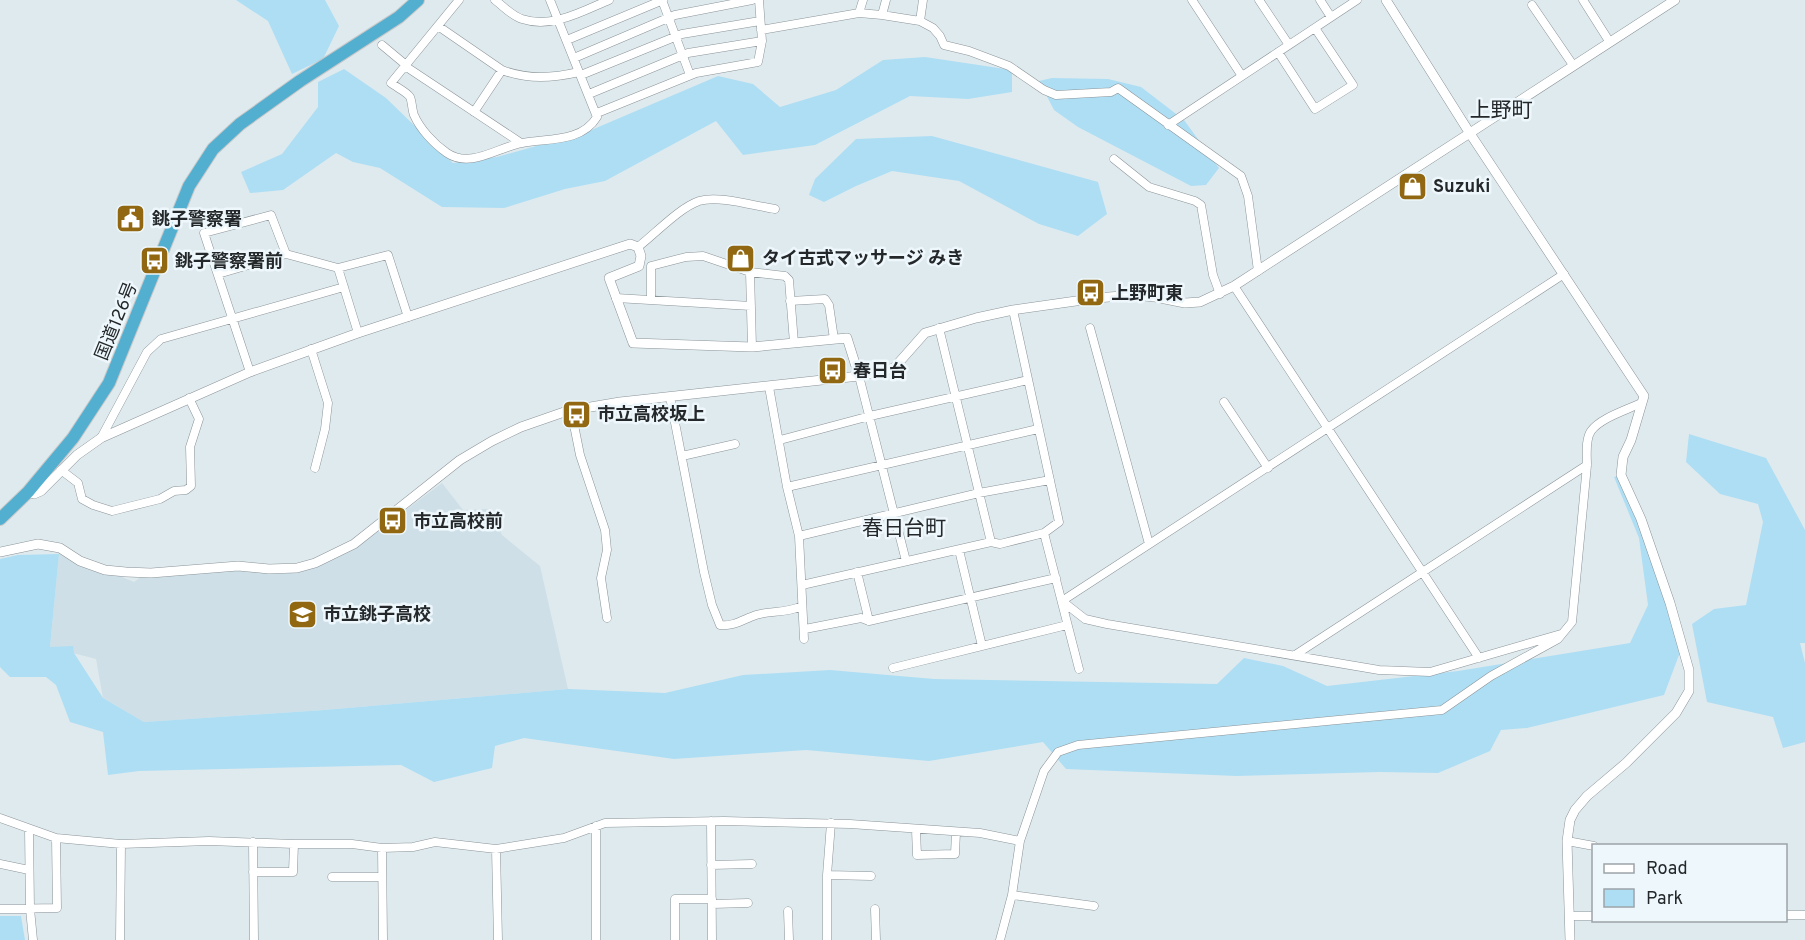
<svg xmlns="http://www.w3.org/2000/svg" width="1805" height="940" font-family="Overpass,'Noto Sans JP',sans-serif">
  <rect width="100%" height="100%" fill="#dfeaee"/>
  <!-- built -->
  <path fill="#cedfe7" d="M442,483L463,510L490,509L502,535L540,566L568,689L324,710L144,722L103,698L96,659L50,647L59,553L91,570L117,575L134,582L141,577L229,570L282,574L298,572L363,542Z"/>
  <!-- green -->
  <path fill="#aedef4" d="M236,0H325L339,26L323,59L292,74L268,21Z
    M925,57L1012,70V92L968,99L910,96L815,145L743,155L716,121L605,181L565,189L504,208L442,207L380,168L353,162L336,153L283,190L250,193L241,172L282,154L318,107V82L344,69L386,98L453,163L497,157L589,131L718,76L753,84L780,107L836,90L883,60Z
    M1052,78L1108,79L1141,87L1184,120L1219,168L1206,185L1191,186L1078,127L1054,110L1039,81Z
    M932,136L1098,182L1107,214L1078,236L1039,224L959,181L892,171L856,186L824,202L809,195L815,179L856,139Z
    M1689,434L1766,458L1805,530V643H1800L1805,663V742L1783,748L1773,717L1707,702L1692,624L1714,609L1746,605L1763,522L1758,504L1720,494L1686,462Z
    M1621,475L1682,647L1664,695L1527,728L1501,730L1490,751L1438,773L1380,772L1237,776L1066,769L1043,742L929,761L806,750L674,759L524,738L495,746L492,768L434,782L401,765L139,771L108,775L103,732L70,722L56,685L46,677H10L0,667V559L18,555L59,554L50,647L73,646L74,653L103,698L144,722L324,710L568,689L665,693L743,675L830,670L934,679L1217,684L1244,658L1283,666L1327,686L1458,671L1630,643L1648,605L1639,538L1614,477Z
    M0,916H21L25,940H0Z"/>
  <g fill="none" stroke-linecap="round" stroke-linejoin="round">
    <defs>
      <path id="minor" d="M459,0L391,83C396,87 407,92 410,97C412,101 412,110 414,115C420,129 434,144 447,153C471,169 498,147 522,143C547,138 581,143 597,117L550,0
        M495,0C503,6 512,16 522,19C552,29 583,11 609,0
        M662,0L690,75
        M1192,0L1242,76
        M1259,0L1289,45
        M1320,0L1331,17
        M1583,0L1609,41
        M1532,5L1573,65
        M859,13L863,0
        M882,15L886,0
        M920,21L923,0
        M438,26L502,70C528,80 553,78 579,72
        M761,30L859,13L882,15L920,21L933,28L940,36L944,45L969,51L1009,66L1044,90L1056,95L1111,92L1118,88L1241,176L1248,196L1258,271
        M567,40L663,0
        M382,45L406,65
        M1278,52L1315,109L1353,85L1315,28
        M574,58L675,15L752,0
        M405,66L521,143
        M581,75L682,34L760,21
        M589,94L688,53L762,41
        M474,112L502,70
        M597,113L696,73L758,62L762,41L759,0
        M1168,125L1357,0
        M1114,159L1149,187L1195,201L1201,205L1213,275L1220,294
        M638,247C655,234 679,208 699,201C719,195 754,206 775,209
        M338,268L358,333
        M750,272L752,347
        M218,274L286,254
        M1234,286L1479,658
        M616,298L751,306
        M651,300V266L686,257L703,256L750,272L785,276L789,280L794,343
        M790,301L825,299L829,305L834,339
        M939,328L991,542
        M1090,328L1149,544
        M311,349L328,403L325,429L315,468
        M250,372L204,233L271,215L286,254L338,268L388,255L408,317
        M859,376L906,561
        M769,387L787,487L799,536L804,639
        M670,397L704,572L712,605L720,625C733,627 744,619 756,615C772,610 784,614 802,606
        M1224,402L1268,468
        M571,410L580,455L605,530L607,550L601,578L607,618
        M101,438L147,352L161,339L344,287
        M780,440L870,416L1028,380
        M682,456L735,444
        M61,470L78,483L82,499L93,505L112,511L160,499L174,491L186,490L191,486L190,447L199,419L189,398
        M787,487L1038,429
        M1044,533L1079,669
        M799,536L979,493L1050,480
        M959,550L982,646
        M857,572L869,621
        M802,585L991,542L1000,544L1044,533L1059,522L1013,310
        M805,629L861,618L869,621L1056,578
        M1561,634L1430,672L1379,670L1107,624L1085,619L1062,601L1564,274
        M1295,655L1587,465
        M893,668L1067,625
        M0,818L56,838L121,844L209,841L294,844H352L382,848L413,847L435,842L496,849L564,838L605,823L724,821L850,824L980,833L1020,841
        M711,821L712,940
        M29,829L30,909L33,940
        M916,830L917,855L955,854L956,832
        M1567,841L1594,846
        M253,842L254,940
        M382,848L383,940
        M496,849L498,940
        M0,864L29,870
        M711,865L752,864
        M253,872H293L294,844
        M827,875L871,876
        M332,877H382
        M1012,895L1094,906
        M712,904L748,903
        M0,909L57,908L56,838
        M875,909L876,940
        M788,911L789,940
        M1786,915H1805
        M1570,916H1594
        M120,940L121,844
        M596,940V826
        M675,940V899H712
        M827,940V875L831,823
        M1000,940L1012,895L1020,841L1044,771L1058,752L1078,745L1442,710L1491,676L1558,639L1572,622L1587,465C1587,455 1585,440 1591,431C1600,418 1627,410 1641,403"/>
      <path id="tertiary" d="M1386,0L1469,132L1644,396L1631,440L1623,457L1621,475L1641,519L1670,603L1689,670V691L1676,713L1626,763L1587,796L1575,810L1570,820L1567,841L1570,940
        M28,492L34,494L41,491L77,455L101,438L250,372L358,333L630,244L638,247L641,256L639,266L609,278L633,343L752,347L847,338L859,376
        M0,552L38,544L60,548L80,561L105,570L126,572L151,573L238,566L269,569L297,568L315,563L354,544L460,460L492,441L521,427L567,411L620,402L859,376L894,368L925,333L976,318L1013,310L1097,298L1133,295L1155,297L1185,303L1200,302L1234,286L1675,0"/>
      <path id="trunk" d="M0,519L28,492L73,438L109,383L189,186L213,149L240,124L300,81L399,17L418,0"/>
    </defs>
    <!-- minor casing -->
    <use href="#minor" stroke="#8b9499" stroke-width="9"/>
    <!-- tertiary casing -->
    <use href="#tertiary" stroke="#8b9499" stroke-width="10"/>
    <!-- trunk casing -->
    <use href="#trunk" stroke="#c6c7c8" stroke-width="14"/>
    <!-- minor -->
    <use href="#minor" stroke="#fff" stroke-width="8"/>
    <!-- tertiary -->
    <use href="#tertiary" stroke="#fff" stroke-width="9"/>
    <!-- trunk -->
    <use href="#trunk" stroke="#52afd0" stroke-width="12"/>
  </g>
  <!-- icons -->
  <defs>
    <symbol id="shop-square" viewBox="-11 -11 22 22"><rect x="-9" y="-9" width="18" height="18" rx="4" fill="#926711" stroke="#edf7fc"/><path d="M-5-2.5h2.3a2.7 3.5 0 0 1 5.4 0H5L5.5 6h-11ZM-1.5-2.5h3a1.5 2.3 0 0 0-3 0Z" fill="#fff"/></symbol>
    <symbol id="civic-square" viewBox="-11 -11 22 22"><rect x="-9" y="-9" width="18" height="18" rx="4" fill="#926711" stroke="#edf7fc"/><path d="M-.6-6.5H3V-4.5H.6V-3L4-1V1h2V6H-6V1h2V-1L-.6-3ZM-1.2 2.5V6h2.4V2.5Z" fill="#fff"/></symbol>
    <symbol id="bus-square" viewBox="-11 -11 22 22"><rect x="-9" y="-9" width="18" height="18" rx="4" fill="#926711" stroke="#edf7fc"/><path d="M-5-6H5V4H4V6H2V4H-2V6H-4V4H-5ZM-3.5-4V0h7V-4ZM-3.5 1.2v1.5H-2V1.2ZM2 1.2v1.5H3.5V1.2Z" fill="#fff"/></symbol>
    <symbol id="school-square" viewBox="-11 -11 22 22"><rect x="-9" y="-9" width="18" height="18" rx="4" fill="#926711" stroke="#edf7fc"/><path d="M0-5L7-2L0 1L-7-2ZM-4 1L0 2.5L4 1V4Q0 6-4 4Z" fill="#fff"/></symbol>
  </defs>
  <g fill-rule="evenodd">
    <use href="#shop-square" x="1396" y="170" width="33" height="33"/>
    <use href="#civic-square" x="114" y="202" width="33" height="33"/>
    <use href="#shop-square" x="724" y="242" width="33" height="33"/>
    <use href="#bus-square" x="138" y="244" width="33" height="33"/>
    <use href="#bus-square" x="1074" y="276" width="33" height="33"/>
    <use href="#bus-square" x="816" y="354" width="33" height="33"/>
    <use href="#bus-square" x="560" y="398" width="33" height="33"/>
    <use href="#bus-square" x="376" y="504" width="33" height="33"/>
    <use href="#school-square" x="286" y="598" width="33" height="33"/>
  </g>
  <g text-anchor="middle" stroke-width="5" stroke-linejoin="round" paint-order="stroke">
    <!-- poi labels -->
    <g font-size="18" font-weight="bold" fill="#24282a" stroke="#edf7fc" text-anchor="start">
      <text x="1433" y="192">Suzuki</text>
      <text x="152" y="225">銚子警察署</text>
      <text x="762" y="264">タイ古式マッサージ みき</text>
      <text x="175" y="267">銚子警察署前</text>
      <text x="1111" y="299">上野町東</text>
      <text x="853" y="377">春日台</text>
      <text x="597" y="420">市立高校坂上</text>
      <text x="413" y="527">市立高校前</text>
      <text x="323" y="620">市立銚子高校</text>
    </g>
    <!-- street labels -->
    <g font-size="18" fill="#24282a" stroke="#edf7fc">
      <text transform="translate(116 321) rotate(-68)" y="6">国道126号</text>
    </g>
    <!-- quarter labels -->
    <g font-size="21" fill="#24282a" stroke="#edf7fc">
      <text x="1501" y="117">上野町</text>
      <text x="904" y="535">春日台町</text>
    </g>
  </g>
  <!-- legend -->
  <rect x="1592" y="844" width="195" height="78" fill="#edf7fc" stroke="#9da4a8" stroke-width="1.5"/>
  <rect x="1604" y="864" width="30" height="9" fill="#ffffff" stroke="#9da4a8" stroke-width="1.5"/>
  <text x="1646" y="874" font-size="18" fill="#24282a">Road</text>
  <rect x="1604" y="889" width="30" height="18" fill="#aedef4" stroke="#9da4a8" stroke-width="1.5"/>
  <text x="1646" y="904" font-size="18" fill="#24282a">Park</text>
</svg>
